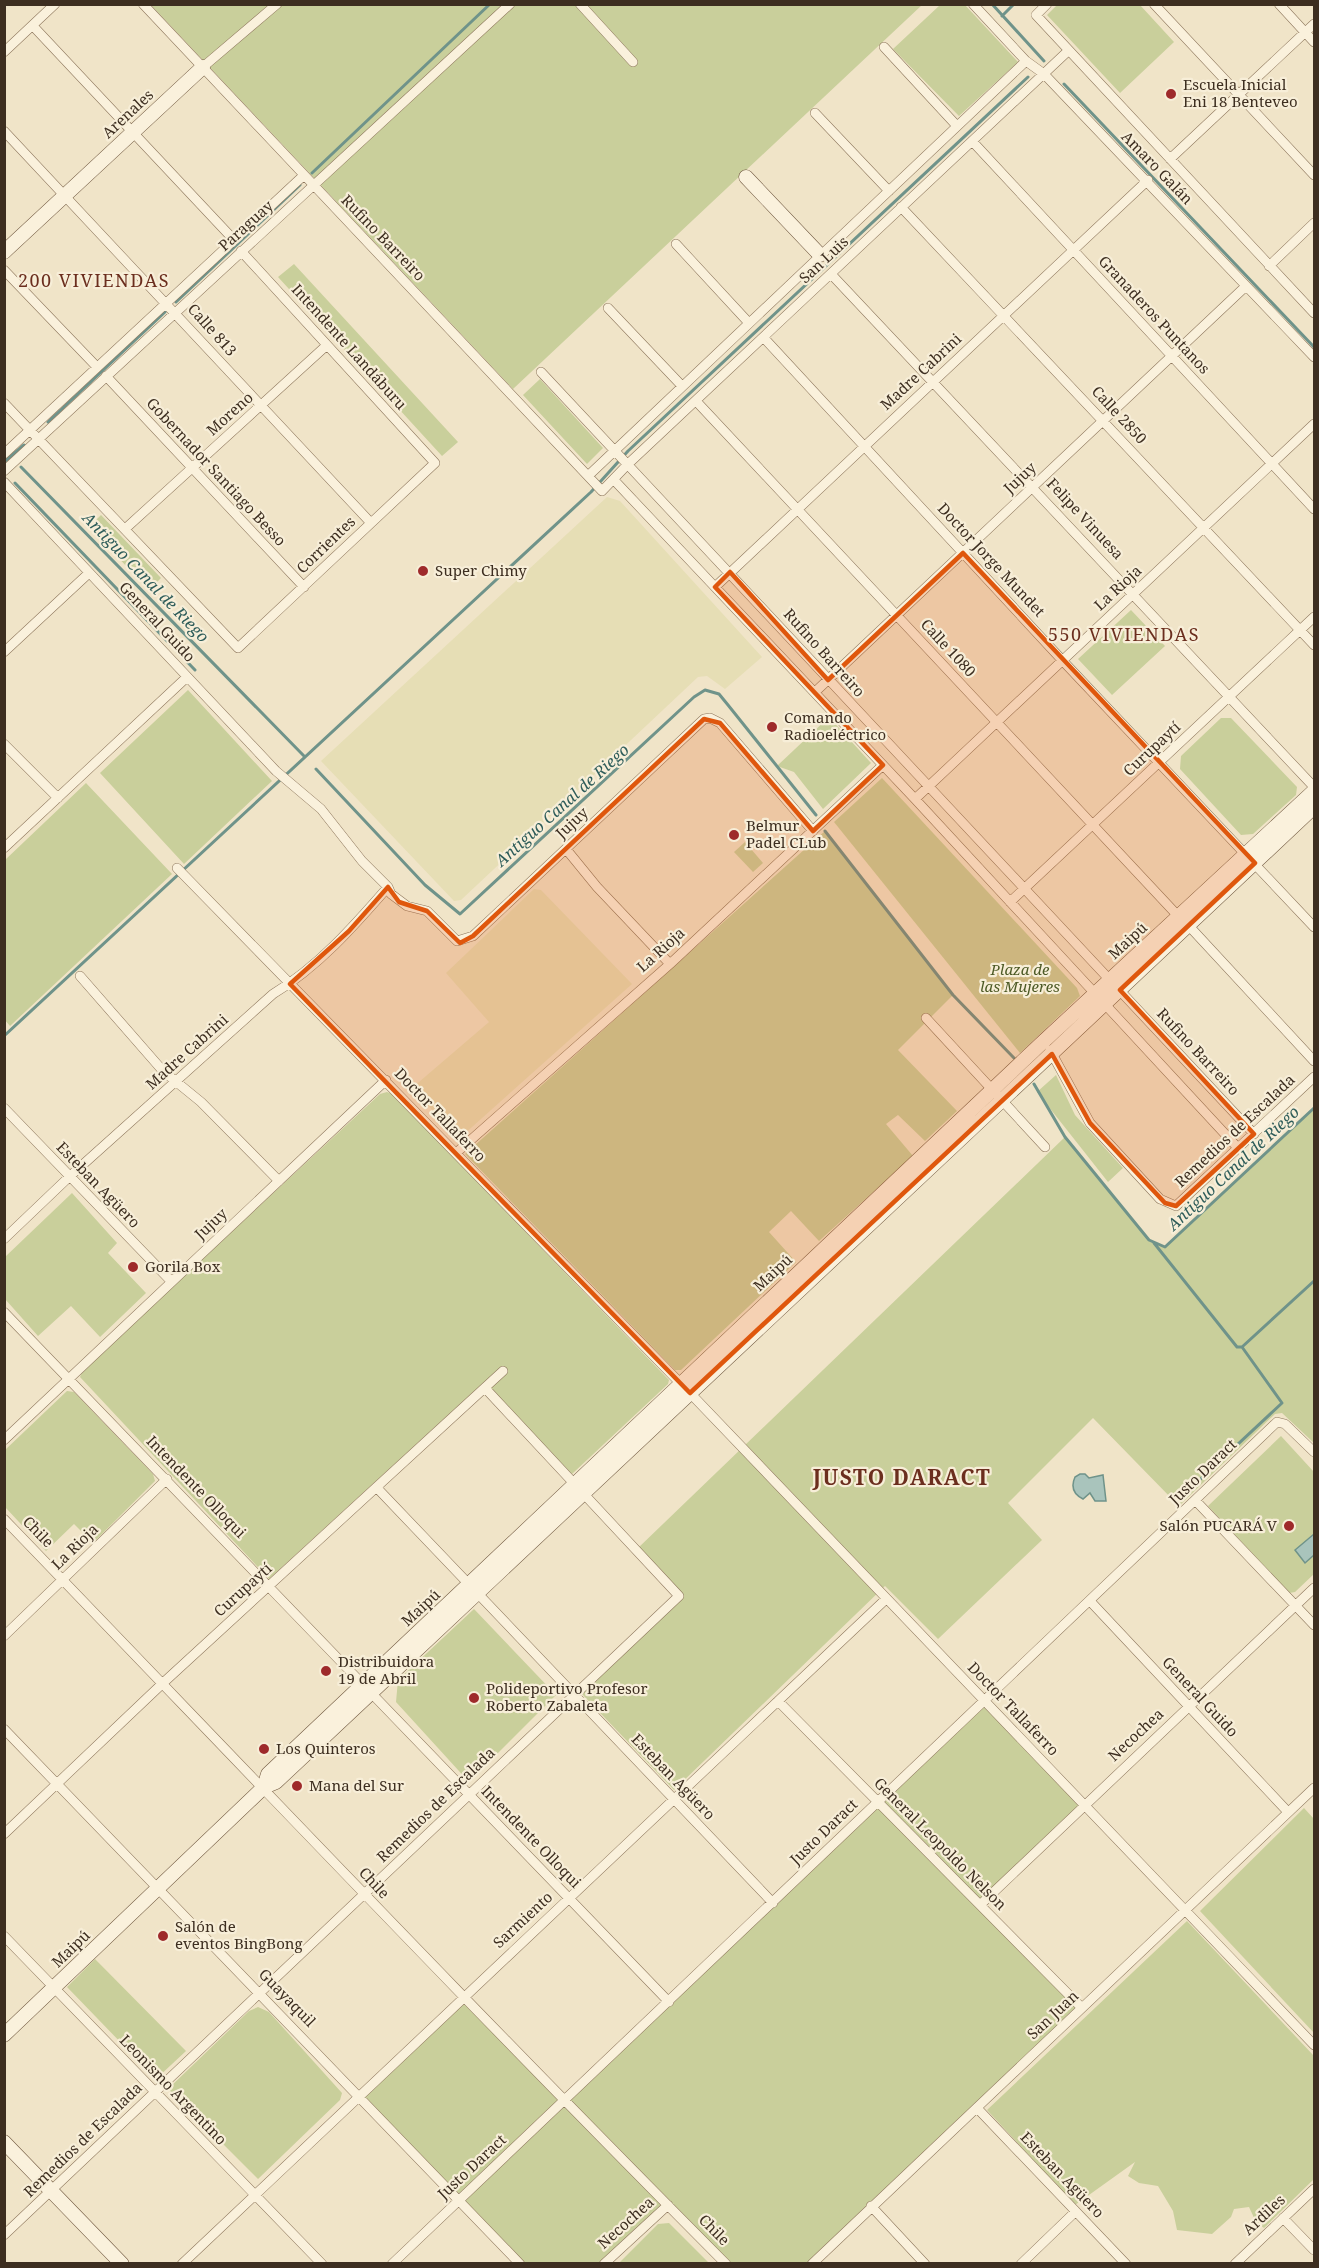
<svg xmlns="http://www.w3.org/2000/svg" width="1319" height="2268" font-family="'Noto Serif',serif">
  <rect width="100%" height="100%" fill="#f0e4c8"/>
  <!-- farmland -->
  <path fill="#e6deb5" d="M607,497L620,501L762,657L725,689L707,676L698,677L461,900L454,901L321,761Z
    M534,889L541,890L632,984L462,1136L455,1135L412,1088L489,1022L446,973Z"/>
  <!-- green -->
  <path fill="#c9cf9b" d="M1058,4L1140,5L1174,42L1120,93L1047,15Z
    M151,5H922L513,389Z
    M940,5H965L1018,62L959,116L893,49Z
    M294,264L458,442L442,456L278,277Z
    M540,379L603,448L587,464L523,395Z
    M101,515L161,578L149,590L89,527Z
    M1131,610L1165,646L1112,695L1078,659Z
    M188,690L272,781L184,864L100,773Z
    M829,717L871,763L823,809L794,772L777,766Z
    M1221,718H1231L1297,787L1296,795L1253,834L1241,835L1180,769L1181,756Z
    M882,778L1077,988L1080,996L1020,1053L834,822Z
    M86,783L172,874L10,1026L4,1019L5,860Z
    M825,831L953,995L898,1050L957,1111L925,1141L898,1115L886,1124L913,1156L819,1241L791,1211L769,1232L796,1262L681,1370H675L465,1154Z
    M745,842L763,863L753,872L734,852Z
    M1056,1075L1075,1115L1123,1168L1108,1182L1037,1092Z
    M387,1092L392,1094L669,1380L668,1384L572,1474L483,1383L269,1579L80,1377L83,1370L380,1094Z
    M1314,1109V1443L1282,1413L1275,1414L1181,1504L1173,1500L1093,1418L1008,1503L1042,1540L938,1639L885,1586L674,1790L582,1694L679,1596L637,1549L1065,1137L1149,1240L1165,1247Z
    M72,1193L117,1243L108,1253L146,1293L100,1337L71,1306L38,1336L5,1299V1257Z
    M67,1391L74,1392L153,1474L155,1481L93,1543L74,1524L46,1551L5,1507V1450Z
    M1281,1436L1314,1472V1574L1295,1592L1289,1593L1208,1506Z
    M474,1609L556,1695L469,1782L396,1702L398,1680Z
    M985,1702L1084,1805L980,1905L1082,2008L812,2263H726L668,2205L604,2263H520L359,2095L463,1998L564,2101Z
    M1304,1808L1314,1819V2033L1200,1911Z
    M1187,1921L1314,2056V2179L1264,2228L1256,2222L1249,2207L1234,2209L1231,2217L1212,2234L1177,2230L1173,2211L1158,2186L1139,2183L1128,2176L1135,2162L1075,2205L987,2110Z
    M95,1959L186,2051L156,2079L67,1987Z
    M258,2007L269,2012L342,2093L340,2100L258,2179L168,2089L249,2011Z
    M669,2223L709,2263H619L658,2224Z"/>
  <!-- water -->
  <path fill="#a9c4bc" stroke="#6f938a" stroke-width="1.5" d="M1080,1474H1085L1089,1478L1103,1475L1106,1501H1095L1090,1493L1083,1499C1073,1494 1071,1486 1075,1477Z
    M1314,1534V1555L1305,1563L1295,1550Z"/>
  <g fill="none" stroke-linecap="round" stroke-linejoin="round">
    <!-- stream -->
    <path stroke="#6f938a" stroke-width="3" d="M992,4L1044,61
      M1002,16L1014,4
      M1064,84L1314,347
      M312,173L490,4
      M176,302L300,185
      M48,422L165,312
      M4,462L24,445
      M21,467L304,756
      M15,483L195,670
      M316,769L425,885L460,914L694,697L705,690L719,694L728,705L816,815
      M825,831L953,995L1014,1058
      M4,1036L591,492L628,451L1028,77
      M1034,1084L1065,1137L1149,1240L1165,1247L1314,1108
      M1154,1243L1237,1347H1242L1282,1403L1193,1486
      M1242,1347L1314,1281"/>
    <defs>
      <path id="street" d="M143,4L602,491L628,464L1068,51
        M580,4L633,62
        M973,4L1026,61L1044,74L1314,357
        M1047,4L1036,15L1314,313
        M1154,4L1314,175
        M1279,4L1314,42
        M33,26L234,240
        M884,47L957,126
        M4,52L55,4
        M203,67L277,4
        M815,113L889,191
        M4,131L371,523
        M972,141L1314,509
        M1170,159L1314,24
        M901,207L1314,645
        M676,244L749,323
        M1269,266L1314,223
        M4,270L97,367
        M831,274L1314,787
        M608,308L682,386
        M764,338L1062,660L1314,927
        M541,372L1254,1134
        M106,376L304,587
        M696,401L1179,917
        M4,403L238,648L435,463L241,251
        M4,454L303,176
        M4,471L510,4
        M589,475L1026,61
        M614,480L915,799L1238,1148
        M4,482L276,771L321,809L362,861L388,887L391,894L407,906L427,911L457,941L473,936L704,719L710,718L720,723L813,831
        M125,529L327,345
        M715,587L1148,180
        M4,652L89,573
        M815,692L1246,286
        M4,744L58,798
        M915,799L1314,424
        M4,848L187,677
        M566,849L597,887L670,964
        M177,868L690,1393L1314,2045
        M1010,902L1314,617
        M1189,926L1314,1061
        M80,976L163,1071L201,1102L279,1181
        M926,1018L1045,1147
        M1050,1050L1090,1123L1160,1199L1176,1206L1314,1077
        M4,1108L171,1281
        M456,1153L670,964L883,765
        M4,1239L69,1177L273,994C318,967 354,926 388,887
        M4,1312L669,2002
        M4,1440L386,1080
        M378,1489L773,1903
        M1195,1500L1314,1625
        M4,1519C244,1768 482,2019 726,2264
        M1090,1601L1288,1812
        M4,1636L167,1479
        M778,1701L1082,2008
        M4,1729L520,2264
        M4,1834L163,1683L503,1371
        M980,1905L1314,1588
        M4,1936L322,2264
        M977,2108L1126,2264
        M871,2206L925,2264
        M1283,2218L1314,2250
        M4,2235L679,1596L485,1388
        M182,2264L886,1599
        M392,2264L1277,1422L1285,1424L1314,1452
        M604,2264L668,2205
        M812,2264L1314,1788
        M1021,2264L1075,2212
        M1235,2264L1314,2189"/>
      <path id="secondary" d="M746,177L820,255
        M4,252L203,67
        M264,1787L268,1774L1044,1041L1314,791
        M4,2035L264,1787L276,1782L373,1691L1314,807
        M4,2142L122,2264"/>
    </defs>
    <!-- street casing -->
    <use href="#street" stroke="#8d765c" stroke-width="10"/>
    <!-- secondary casing -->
    <use href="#secondary" stroke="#6f573f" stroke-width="15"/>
    <!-- street -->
    <use href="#street" stroke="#faf1dc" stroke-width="9"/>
    <!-- secondary -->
    <use href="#secondary" stroke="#faf1dc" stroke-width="14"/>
  </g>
  <!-- marked area -->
  <path fill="#df570d" fill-opacity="0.2" stroke="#df570d" stroke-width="4.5" stroke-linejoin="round" d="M963,553L1255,863L1120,990L1254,1134L1176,1206L1165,1203L1090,1123L1052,1054L690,1393L290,984L349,931L388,887L399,902L427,911L460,943L473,936L704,719L720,723L813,831L883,765L715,587L730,572L828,680Z"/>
  <!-- markers -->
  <g fill="#9e2a2b" stroke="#f7eed8" stroke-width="2">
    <circle cx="1171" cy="94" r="6"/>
    <circle cx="423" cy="571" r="6"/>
    <circle cx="772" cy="727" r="6"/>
    <circle cx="734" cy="835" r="6"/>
    <circle cx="133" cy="1267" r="6"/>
    <circle cx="1289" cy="1526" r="6"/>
    <circle cx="326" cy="1671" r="6"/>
    <circle cx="474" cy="1698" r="6"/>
    <circle cx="264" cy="1749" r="6"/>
    <circle cx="297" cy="1786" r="6"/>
    <circle cx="163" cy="1936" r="6"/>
  </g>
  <g text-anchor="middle" stroke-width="4.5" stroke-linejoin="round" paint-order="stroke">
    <!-- poi labels -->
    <g font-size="15" fill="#3d2e20" stroke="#f7eed8" text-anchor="start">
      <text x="1183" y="90">Escuela Inicial<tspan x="1183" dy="17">Eni 18 Benteveo</tspan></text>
      <text x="435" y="576">Super Chimy</text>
      <text x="784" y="723">Comando<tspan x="784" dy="17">Radioeléctrico</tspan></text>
      <text x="746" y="831">Belmur<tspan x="746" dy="17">Padel CLub</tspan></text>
      <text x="145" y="1272">Gorila Box</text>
      <text x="1277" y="1531" text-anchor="end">Salón PUCARÁ V</text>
      <text x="338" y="1667">Distribuidora<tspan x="338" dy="17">19 de Abril</tspan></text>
      <text x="486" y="1694">Polideportivo Profesor<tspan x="486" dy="17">Roberto Zabaleta</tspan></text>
      <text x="276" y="1754">Los Quinteros</text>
      <text x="309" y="1791">Mana del Sur</text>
      <text x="175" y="1932">Salón de<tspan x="175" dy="17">eventos BingBong</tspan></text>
    </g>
    <!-- street labels -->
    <g font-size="15" fill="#3d2e20" stroke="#f7eed8">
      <text transform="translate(128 114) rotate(-43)" y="5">Arenales</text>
      <text transform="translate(1157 168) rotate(46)" y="5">Amaro Galán</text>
      <text transform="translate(246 226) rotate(-42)" y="5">Paraguay</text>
      <text transform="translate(383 238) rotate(46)" y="5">Rufino Barreiro</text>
      <text transform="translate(824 260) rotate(-43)" y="5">San Luis</text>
      <text transform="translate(1154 315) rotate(47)" y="5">Granaderos Puntanos</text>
      <text transform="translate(212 330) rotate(48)" y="5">Calle 813</text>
      <text transform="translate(349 347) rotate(48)" y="5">Intendente Landáburu</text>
      <text transform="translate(921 372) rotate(-43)" y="5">Madre Cabrini</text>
      <text transform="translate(230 414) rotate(-42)" y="5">Moreno</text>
      <text transform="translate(1119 415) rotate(47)" y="5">Calle 2850</text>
      <text transform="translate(216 472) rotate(47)" y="5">Gobernador Santiago Besso</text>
      <text transform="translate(1020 478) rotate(-43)" y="5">Jujuy</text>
      <text transform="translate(1085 519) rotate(47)" y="5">Felipe Vinuesa</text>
      <text transform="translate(326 545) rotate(-44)" y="5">Corrientes</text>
      <text transform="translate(991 560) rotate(47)" y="5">Doctor Jorge Mundet</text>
      <text transform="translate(1118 588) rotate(-43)" y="5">La Rioja</text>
      <text transform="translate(157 622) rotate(47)" y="5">General Guido</text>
      <text transform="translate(948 648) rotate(47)" y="5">Calle 1080</text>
      <text transform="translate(824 653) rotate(48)" y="5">Rufino Barreiro</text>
      <text transform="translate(1152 749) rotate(-43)" y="5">Curupaytí</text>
      <text transform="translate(572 823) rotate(-43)" y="5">Jujuy</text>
      <text transform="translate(1128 941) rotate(-43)" y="5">Maipú</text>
      <text transform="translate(661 950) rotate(-42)" y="5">La Rioja</text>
      <text transform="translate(187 1052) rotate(-42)" y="5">Madre Cabrini</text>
      <text transform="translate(1198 1052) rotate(47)" y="5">Rufino Barreiro</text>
      <text transform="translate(440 1115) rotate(46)" y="5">Doctor Tallaferro</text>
      <text transform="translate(1235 1131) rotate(-43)" y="5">Remedios de Escalada</text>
      <text transform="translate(98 1185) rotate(46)" y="5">Esteban Agüero</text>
      <text transform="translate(211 1224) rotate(-43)" y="5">Jujuy</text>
      <text transform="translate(773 1273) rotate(-43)" y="5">Maipú</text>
      <text transform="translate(1203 1472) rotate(-44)" y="5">Justo Daract</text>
      <text transform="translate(196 1487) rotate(46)" y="5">Intendente Olloqui</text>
      <text transform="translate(38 1532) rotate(46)" y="5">Chile</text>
      <text transform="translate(75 1547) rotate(-44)" y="5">La Rioja</text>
      <text transform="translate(243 1590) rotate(-42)" y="5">Curupaytí</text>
      <text transform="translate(421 1608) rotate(-43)" y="5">Maipú</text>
      <text transform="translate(1200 1697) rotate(47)" y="5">General Guido</text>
      <text transform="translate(1013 1709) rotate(46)" y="5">Doctor Tallaferro</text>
      <text transform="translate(1136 1735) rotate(-43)" y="5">Necochea</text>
      <text transform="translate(673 1777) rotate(46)" y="5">Esteban Agüero</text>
      <text transform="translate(436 1805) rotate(-44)" y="5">Remedios de Escalada</text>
      <text transform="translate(824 1832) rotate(-44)" y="5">Justo Daract</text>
      <text transform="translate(531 1837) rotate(46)" y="5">Intendente Olloqui</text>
      <text transform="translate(940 1844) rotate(45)" y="5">General Leopoldo Nelson</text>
      <text transform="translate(374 1883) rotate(47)" y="5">Chile</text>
      <text transform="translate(523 1920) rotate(-43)" y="5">Sarmiento</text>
      <text transform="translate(71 1949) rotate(-44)" y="5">Maipú</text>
      <text transform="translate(287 1998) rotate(46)" y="5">Guayaquil</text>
      <text transform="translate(1053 2015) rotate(-43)" y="5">San Juan</text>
      <text transform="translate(173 2090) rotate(46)" y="5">Leonismo Argentino</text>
      <text transform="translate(83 2140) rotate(-44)" y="5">Remedios de Escalada</text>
      <text transform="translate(472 2167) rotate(-43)" y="5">Justo Daract</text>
      <text transform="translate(1062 2175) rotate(46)" y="5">Esteban Agüero</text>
      <text transform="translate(1264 2215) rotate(-43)" y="5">Ardiles</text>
      <text transform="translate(626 2223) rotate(-42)" y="5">Necochea</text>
      <text transform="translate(714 2230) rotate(45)" y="5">Chile</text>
    </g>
    <!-- park labels -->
    <g font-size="15" font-style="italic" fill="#4d5a26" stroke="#f7eed8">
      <text x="1020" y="975">Plaza de<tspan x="1020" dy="17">las Mujeres</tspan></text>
    </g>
    <!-- water labels -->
    <g font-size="16" font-style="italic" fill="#2f5d5a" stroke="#f7eed8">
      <text transform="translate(146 577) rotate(46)" y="6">Antiguo Canal de Riego</text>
      <text transform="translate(562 805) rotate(-42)" y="6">Antiguo Canal de Riego</text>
      <text transform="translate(1233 1168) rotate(-43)" y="6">Antiguo Canal de Riego</text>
    </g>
    <!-- quarter labels -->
    <g font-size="18" letter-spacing="1.5" fill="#6b2e1e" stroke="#f7eed8">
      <text x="94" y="287">200 VIVIENDAS</text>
      <text x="1124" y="641">550 VIVIENDAS</text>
    </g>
    <!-- district labels -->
    <g font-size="21" font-weight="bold" letter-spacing="1.5" fill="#6b2e1e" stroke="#f7eed8">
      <text x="902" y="1485">JUSTO DARACT</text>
    </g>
  </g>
  <!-- border -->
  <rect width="1319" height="2268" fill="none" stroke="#3d2e20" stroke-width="12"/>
</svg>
